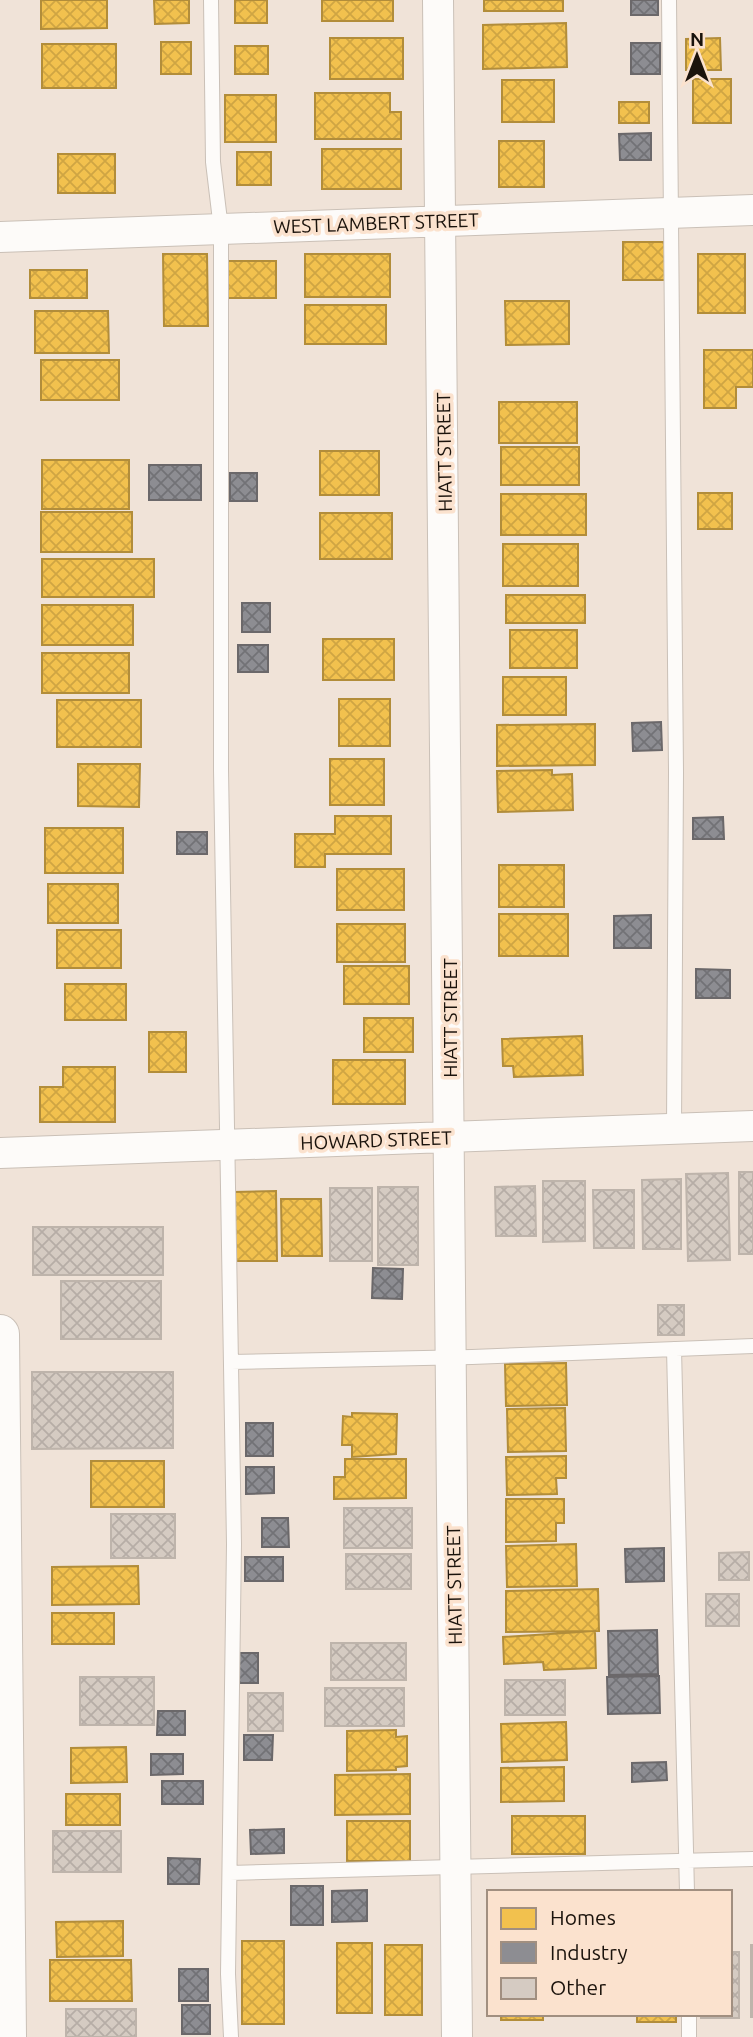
<svg xmlns="http://www.w3.org/2000/svg" width="753" height="2037" font-family="Ubuntu,sans-serif">
  <defs>
    <pattern id="homes-cross-hatch" width="8" height="8" patternUnits="userSpaceOnUse" patternTransform="scale(1.75)"><rect width="8" height="8" fill="#f2c14e"/><path d="M0 0l8 8M0 8l8-8" fill="none" stroke="#cfa543"/></pattern>
    <pattern id="industry-cross-hatch" width="8" height="8" patternUnits="userSpaceOnUse" patternTransform="scale(1.75)"><rect width="8" height="8" fill="#8d8d92"/><path d="M0 0l8 8M0 8l8-8" fill="none" stroke="#727276"/></pattern>
    <pattern id="building-cross-hatch" width="8" height="8" patternUnits="userSpaceOnUse" patternTransform="scale(1.75)"><rect width="8" height="8" fill="#d5cbc2"/><path d="M0 0l8 8M0 8l8-8" fill="none" stroke="#b6ada6"/></pattern>
  </defs>
  <rect width="100%" height="100%" fill="#f0e3d8"/>
  <!-- homes -->
  <path fill="url(#homes-cross-hatch)" stroke="#b28d3a" stroke-width="2" d="M41,0H107V28L41,29Z
    M154,0H189V23L155,24Z
    M235,0H267V23H235Z
    M322,0H393V21H322Z
    M484,0H563V11H484Z
    M566,23L567,67L483,69V25Z
    M330,38H403V79H330Z
    M720,38L721,70H686V39Z
    M161,42H191V74H161Z
    M42,44H116V88H42Z
    M235,46H268V74H235Z
    M693,79H731V123H693Z
    M502,80H554V122H502Z
    M315,93H390V112H401V139H315Z
    M225,95H276V142H225Z
    M619,102H649V123H619Z
    M499,141H544V187H499Z
    M322,149H401V189H322Z
    M237,152H271V185H237Z
    M58,154H115V193H58Z
    M623,242H665V280H623Z
    M163,254H207L208,326H164Z
    M305,254H390V297H305Z
    M698,254H745V313H698Z
    M227,261H276V298H227Z
    M30,270H87V298H30Z
    M505,301H569V344L506,345Z
    M305,305H386V344H305Z
    M35,311H108L109,353H35Z
    M704,350H753V387H736V408H704Z
    M41,360H119V400H41Z
    M499,402H577V443H499Z
    M501,447H579V485H501Z
    M320,451H379V495H320Z
    M42,460H129V509H42Z
    M698,493H732V529H698Z
    M501,494H586V535H501Z
    M41,512H132V552H41Z
    M320,513H392V559H320Z
    M503,544H578V586H503Z
    M42,559H154V597H42Z
    M506,595H585V623H506Z
    M42,605H133V645H42Z
    M510,630H577V668H510Z
    M323,639H394V680H323Z
    M42,653H129V693H42Z
    M503,677H566V715H503Z
    M339,699H390V746H339Z
    M57,700H141V747H57Z
    M595,724V765L497,766V725Z
    M330,759H384V805H330Z
    M78,764H140L139,807L78,806Z
    M552,770V775L572,774L573,810L498,812L497,771Z
    M335,816H391V854H325V867H295V834H335Z
    M45,828H123V873H45Z
    M499,865H564V907H499Z
    M337,869H404V910H337Z
    M48,884H118V923H48Z
    M499,914H568V956H499Z
    M337,924H405V962H337Z
    M57,930H121V968H57Z
    M344,966H409V1004H344Z
    M65,984H126V1020H65Z
    M364,1018H413V1052H364Z
    M149,1032H186V1072H149Z
    M582,1036L583,1075L514,1077L513,1066H503L502,1039Z
    M333,1060H405V1104H333Z
    M63,1067H115V1122H40V1087H63Z
    M276,1191L277,1261H235L234,1192Z
    M281,1199H321L322,1256H282Z
    M566,1363L567,1405L506,1406L505,1364Z
    M565,1408L566,1451L508,1452L507,1409Z
    M352,1413L397,1414L396,1454L352,1457V1445H342L343,1416L352,1417Z
    M566,1456V1478H556L557,1494L507,1495L506,1457Z
    M345,1459H406V1498L334,1499V1477H345Z
    M91,1461H164V1507H91Z
    M506,1499H564V1523H556V1541L506,1542Z
    M576,1544L577,1586L507,1587L506,1546Z
    M138,1566L139,1604L52,1605V1567Z
    M598,1589L599,1631L506,1632V1591Z
    M52,1613H114V1644H52Z
    M595,1631L596,1668L544,1670L543,1662L504,1664L503,1637Z
    M566,1722L567,1760L502,1762L501,1724Z
    M396,1730V1737L407,1736V1766L396,1767V1770L347,1771V1731Z
    M126,1747L127,1782L71,1783V1748Z
    M564,1767V1801L501,1802V1768Z
    M410,1774V1814L335,1815V1775Z
    M66,1794H120V1825H66Z
    M512,1816H585V1854H512Z
    M347,1821H410V1861H347Z
    M123,1921V1956L57,1957L56,1922Z
    M242,1941H284V2024H242Z
    M337,1943H372V2013H337Z
    M385,1945H422V2015H385Z
    M50,1960H131L132,2001H50Z
    M501,2014H543V2020H501Z
    M637,2014H676V2022H637Z"/>
  <!-- industry -->
  <path fill="url(#industry-cross-hatch)" stroke="#6b686a" stroke-width="2" d="M631,0H658V15H631Z
    M631,43H660V74H631Z
    M651,133V160H620L619,134Z
    M149,465H201V500H149Z
    M230,473H257V501H230Z
    M242,603H270V632H242Z
    M238,645H268V672H238Z
    M661,722L662,750L633,751L632,723Z
    M723,817L724,839H693V818Z
    M177,832H207V854H177Z
    M651,915V948H614V916Z
    M696,969L730,970V998H696Z
    M373,1268L403,1269L402,1299L372,1298Z
    M246,1423H273V1456H246Z
    M246,1467H274V1493L246,1494Z
    M262,1518H288L289,1547H262Z
    M664,1548V1581L626,1582L625,1549Z
    M245,1557H283V1581H245Z
    M657,1630L658,1674L609,1675L608,1631Z
    M238,1653H258V1683H238Z
    M659,1676L660,1713L608,1714L607,1677Z
    M158,1711H185V1735H157Z
    M244,1735H273L272,1760H244Z
    M151,1754H183V1774L151,1775Z
    M666,1762L667,1780L632,1782V1763Z
    M162,1781H203V1804H162Z
    M284,1829V1853L251,1854L250,1830Z
    M168,1858L200,1859L199,1884H168Z
    M291,1886H323V1925H291Z
    M367,1890V1921L332,1922V1891Z
    M179,1969H208V2001H179Z
    M182,2005H210V2034H182Z"/>
  <!-- building -->
  <path fill="url(#building-cross-hatch)" stroke="#beb4ab" stroke-width="2" d="M739,1172H753V1254H739Z
    M728,1173L730,1260L688,1261L686,1174Z
    M681,1179V1249H643L642,1180Z
    M543,1181H585V1241L543,1242Z
    M535,1186L536,1236H496L495,1187Z
    M378,1187H418V1265H378Z
    M330,1188H372V1261H330Z
    M593,1190H634V1248H594Z
    M33,1227H163V1275H33Z
    M61,1281H161V1339H61Z
    M658,1305H684V1335H658Z
    M32,1372H173V1448L32,1449Z
    M344,1508H412V1548H344Z
    M111,1514H175V1558H111Z
    M749,1552V1580H719V1553Z
    M346,1554H411V1589H346Z
    M706,1594H739V1626H706Z
    M331,1643H406V1680H331Z
    M80,1677H154V1725H80Z
    M505,1680H565V1715H505Z
    M325,1688H404V1726H325Z
    M248,1693H283V1731H248Z
    M53,1831H121V1872H53Z
    M751,1945H753V2017H751Z
    M730,1952H739V2018H701V2014H730Z
    M66,2009H136V2037H66Z"/>
  <g fill="none" stroke-linecap="round" stroke-linejoin="round">
    <defs>
      <path id="service" d="M211,0L213,162L221,229V770L234,1544L228,1974L231,2037
        M669,0L676,772L674,1129
        M674,1349L687,1892
        M231,1362L472,1357L753,1346
        M230,1873L753,1859
        M689,2014V2037"/>
      <path id="minor" d="M438,0L457,2037
        M0,237L753,210
        M0,1153L753,1126"/>
      <path id="secondary" d="M0,1334L7,2037"/>
    </defs>
    <!-- service casing -->
    <use href="#service" stroke="#cac0b7" stroke-width="16"/>
    <!-- minor casing -->
    <use href="#minor" stroke="#cac0b7" stroke-width="32"/>
    <!-- secondary casing -->
    <use href="#secondary" stroke="#cac0b7" stroke-width="40"/>
    <!-- service -->
    <use href="#service" stroke="#fdfbf9" stroke-width="14"/>
    <!-- minor -->
    <use href="#minor" stroke="#fdfbf9" stroke-width="30"/>
    <!-- secondary -->
    <use href="#secondary" stroke="#fdfbf9" stroke-width="38"/>
  </g>
  <g text-anchor="middle" stroke-width="7" stroke-linejoin="round" paint-order="stroke">
    <!-- street labels -->
    <g font-size="19" fill="#1b130c" stroke="#fbe2ce">
      <text transform="translate(376 223) rotate(-2)" y="7">WEST LAMBERT STREET</text>
      <text transform="translate(444 452) rotate(-91)" y="7">HIATT STREET</text>
      <text transform="translate(450 1018) rotate(-90)" y="7">HIATT STREET</text>
      <text transform="translate(376 1140) rotate(-2)" y="7">HOWARD STREET</text>
      <text transform="translate(454 1585) rotate(-91)" y="7">HIATT STREET</text>
    </g>
  </g>
  <!-- legend -->
  <rect x="487" y="1890" width="245" height="126" fill="#fbe2ce" stroke="#a18f80" stroke-width="2"/>
  <rect x="501" y="1908" width="35" height="21" fill="#f2c14e" stroke="#a18f80" stroke-width="2"/>
  <text x="550" y="1925" font-size="21" fill="#1b130c">Homes</text>
  <rect x="501" y="1942" width="35" height="21" fill="#8d8d92" stroke="#a18f80" stroke-width="2"/>
  <text x="550" y="1960" font-size="21" fill="#1b130c">Industry</text>
  <rect x="501" y="1978" width="35" height="21" fill="#d5cbc2" stroke="#a18f80" stroke-width="2"/>
  <text x="550" y="1995" font-size="21" fill="#1b130c">Other</text>
  <!-- north arrow -->
  <g transform="translate(697 56)" stroke="#fbe2ce" stroke-width="5" paint-order="stroke">
  <path d="M0-5L12 26L0 18L-12 26Z" fill="#1b130c"/>
  <text y="-10" font-size="19" font-weight="bold" text-anchor="middle" fill="#1b130c">N</text>
  </g>
</svg>
